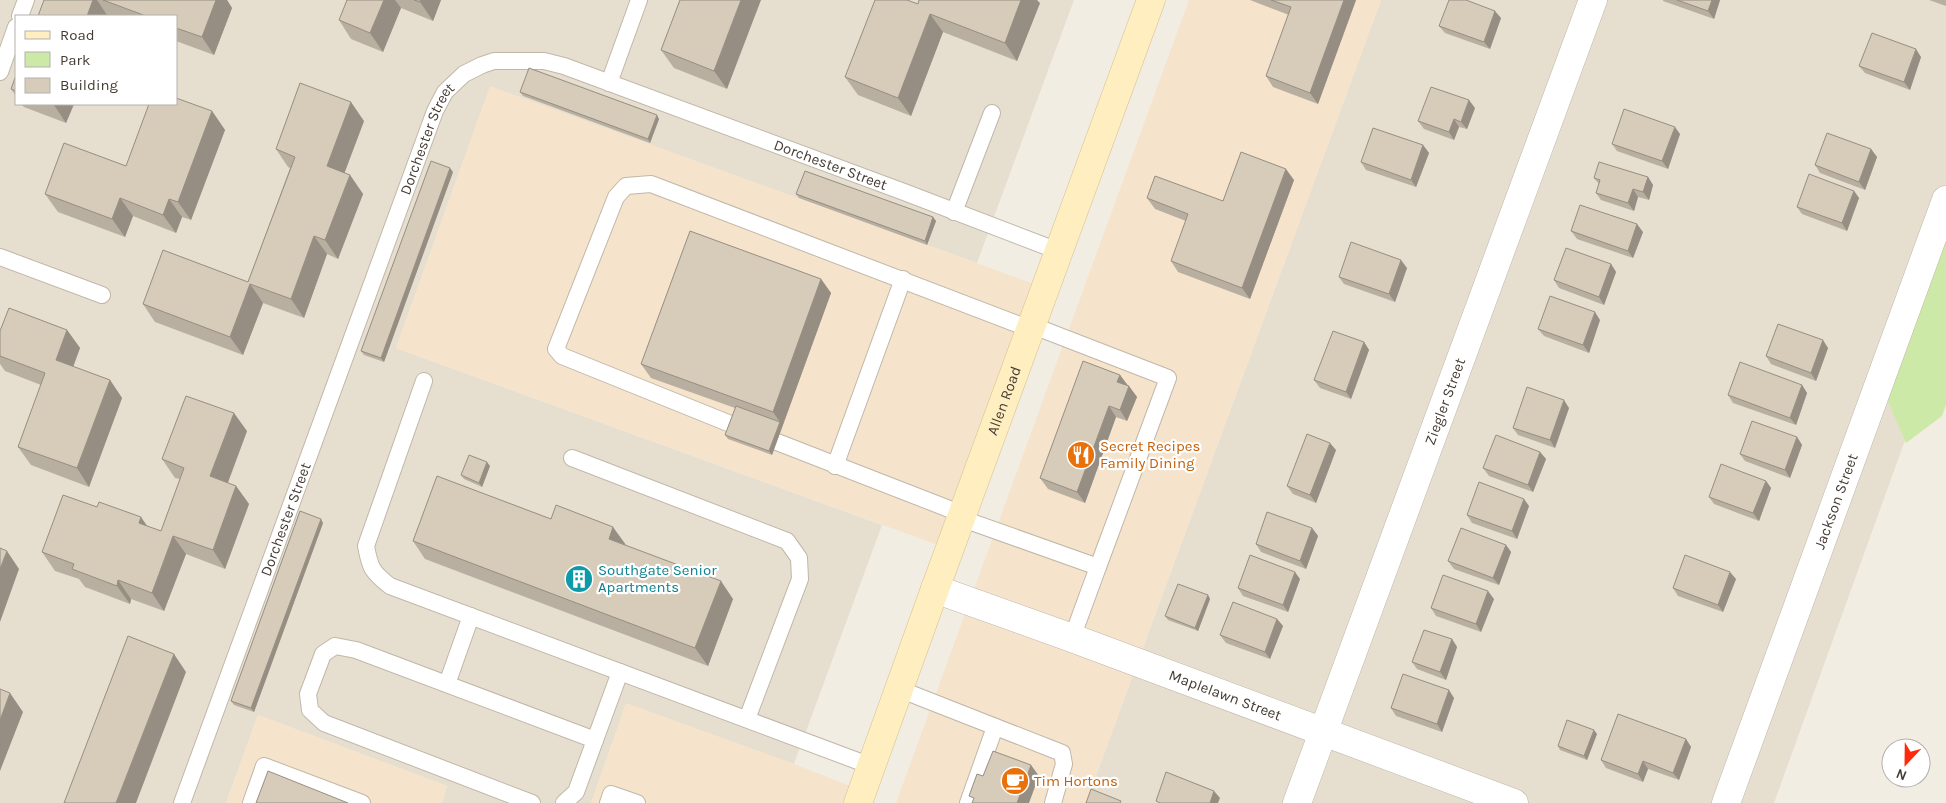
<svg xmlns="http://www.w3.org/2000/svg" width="1946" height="803" font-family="Karla,sans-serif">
  <rect width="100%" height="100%" fill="#f2ede2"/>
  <!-- residential -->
  <path fill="#e6dfd0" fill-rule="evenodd" d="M0,0H1074L977,263L490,87L396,348L882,525L794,764L626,704L591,803H442L447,786L258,715L226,803H0ZM16,16H176V104H16Z
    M1381,0H1946V327L1774,803H1086Z"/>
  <!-- commercial -->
  <path fill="#f6e3cb" d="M1189,0H1381L1086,803H896Z
    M490,86L1045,288L949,549L396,348Z
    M626,703L794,764L863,791L858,803H591Z
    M258,715L447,786L442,803H226Z"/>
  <!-- green -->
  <path fill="#cde9a8" d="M1946,236V405L1942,416L1906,443L1886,397Z"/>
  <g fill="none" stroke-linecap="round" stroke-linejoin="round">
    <defs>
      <g id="service">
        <path d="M20,16L26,0"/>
        <path d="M0,72L16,27"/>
        <path d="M609,83L639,0"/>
        <path d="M954,212L992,113"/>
        <path d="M0,257L102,295"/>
        <path d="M424,381L366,546C370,568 372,572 390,586L871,766"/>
        <path d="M733,425L562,356L556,349L616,197L626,186L651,184L1030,329"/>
        <path d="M777,442L962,514"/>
        <path d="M572,458L787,541L799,558L800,579L747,719"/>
        <path d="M835,466L903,279"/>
        <path d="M960,518L1098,567L1168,378L1031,325"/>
        <path d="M1072,638L1098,567"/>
        <path d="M447,684L471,616"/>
        <path d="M899,689L1062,753L1064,764L1053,803"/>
        <path id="s1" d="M182,803L435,111L445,92L464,74L482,65L494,61H544L564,66L904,192L1058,251"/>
        <path d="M251,803L264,766L362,803"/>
        <path d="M532,803L324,723L310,710L308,694L323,654L335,646L356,650L595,740"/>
        <path d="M564,803L576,792L620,672"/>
        <path d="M608,803L611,794L637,803"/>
        <path d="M968,803L995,727"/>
      </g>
      <g id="minor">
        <path id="s2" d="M935,589L1072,638L1514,803"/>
        <path id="s3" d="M1297,803L1593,0"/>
        <path id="s4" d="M1726,803L1946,200"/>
      </g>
      <g id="secondary">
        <path id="s5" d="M858,803L935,589L1151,0"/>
      </g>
    </defs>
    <!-- service casing -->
    <use href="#service" stroke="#c0b7a8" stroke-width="18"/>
    <!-- minor casing -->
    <use href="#minor" stroke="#c0b7a8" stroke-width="29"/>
    <!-- secondary casing -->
    <use href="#secondary" stroke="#d4c08f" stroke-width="29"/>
    <!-- service -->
    <use href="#service" stroke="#fff" stroke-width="16"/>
    <!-- minor -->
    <use href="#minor" stroke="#fff" stroke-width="28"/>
    <!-- secondary -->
    <use href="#secondary" stroke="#ffeebf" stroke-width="28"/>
  </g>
  <!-- wall -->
  <path fill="#b9afa0" d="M44,0H227L232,8L214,55L176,41V16H111L107,15V16H38Z
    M347,0H441L433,21L401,8L383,52L351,39L339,20Z
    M680,0L727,89L674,68L661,50Z
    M1250,0H1356L1318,104L1273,87L1266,76L1289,15Z
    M1663,0H1720L1714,19L1663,1Z
    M1929,0H1946V6Z
    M1040,3L1017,61L943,32L911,116L858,95L845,77L918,4Z
    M1501,18L1490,49L1445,33L1439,26Z
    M1921,57L1910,90L1865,73L1859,66Z
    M16,75V96L11,89Z
    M520,92L659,119L650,143L523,96Z
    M21,104H74L66,123L24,107Z
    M1475,108L1467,129L1459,127L1454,140L1424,129L1418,121Z
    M212,111L225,130L191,220L182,217L176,233L133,216L125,237L58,212L45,194L126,166Z
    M364,121L344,173L350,175L363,194L338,259L327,254L304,318L263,303L243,355L155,322L143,304L248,282L290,168L288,167L276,149Z
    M1680,134L1668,169L1617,151L1612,144Z
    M1423,145L1429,153L1416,187L1366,170L1361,162Z
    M1871,149L1877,157L1865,190L1820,173L1815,165Z
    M453,172L384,362L364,355L361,351Z
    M1648,177L1653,185L1649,200L1638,197L1634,211L1601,200L1596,193L1599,184L1594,178Z
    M1294,180L1250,299L1178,272L1171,261L1186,221L1155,209L1147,198L1223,201Z
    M1854,191L1859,198L1847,231L1802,214L1797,207Z
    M796,194L933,217L936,221L927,245L799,198Z
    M1571,231L1643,232L1633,258L1577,239Z
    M1611,264L1616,272L1604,305L1559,288L1554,280Z
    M1407,268L1395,302L1344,284L1339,277Z
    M821,279L831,293L772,455L728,439L725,435L735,408L651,378L641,364Z
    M1600,320L1589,353L1544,336L1538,329Z
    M67,330L80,348L73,367L110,380L122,398L89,487L31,465L18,447L41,385L5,371L0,364V331Z
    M1364,342L1369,350L1351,399L1320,388L1314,380Z
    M1828,348L1816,381L1771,364L1766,356Z
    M1120,375L1137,397L1127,421L1116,417L1085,503L1048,489L1040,478Z
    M1802,385L1807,393L1796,425L1733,403L1728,395Z
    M1569,408L1555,448L1518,435L1513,428Z
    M247,431L228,483L236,486L249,504L225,569L186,554L164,611L131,599L130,604L85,587L79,579L55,571L42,552L147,526L161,531L180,479L175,478L162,459Z
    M1797,437L1802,445L1790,478L1745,461L1740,454Z
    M1336,450L1316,503L1293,494L1287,486Z
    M1540,452L1546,459L1533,492L1489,476L1483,468Z
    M490,466L482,487L464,479L461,475Z
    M1766,481L1771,488L1759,521L1714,504L1709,497Z
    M1529,506L1517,539L1472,523L1467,515Z
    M551,519L626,545L733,599L708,666L425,559L413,541Z
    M323,523L254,712L234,705L231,701Z
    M1312,528L1318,536L1306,569L1261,552L1256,544Z
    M1506,545L1511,552L1499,585L1454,569L1448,561Z
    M1300,579L1288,612L1243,596L1238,588Z
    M1736,579L1723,612L1678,596L1673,588Z
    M1208,595L1210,599L1198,631L1168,620L1165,616Z
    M1494,599L1481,632L1436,616L1431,608Z
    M1277,619L1283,626L1270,659L1226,643L1220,635Z
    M1452,639L1457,647L1446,680L1417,669L1412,662Z
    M1454,698L1442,732L1396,716L1391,708Z
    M1597,734L1587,760L1560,750L1558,746Z
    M1686,739L1691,747L1679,780L1648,769L1643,782L1606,768L1601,760Z"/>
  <!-- shaded-wall -->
  <path fill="#968e82" d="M93,0H97L107,15V16H87Z
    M216,0H227L232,8L214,55L202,37Z
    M384,0H395L401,8L383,52L370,33Z
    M421,0H441L433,21L420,2Z
    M741,0H761L727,89L714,71Z
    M1021,0H1037L1040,3L1017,61L1005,43Z
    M1344,0H1356L1318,104L1310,93Z
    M1712,0H1720L1714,19L1708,11Z
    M1495,11L1501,18L1490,49L1484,42Z
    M930,14L943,32L911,116L898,98Z
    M1916,49L1921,57L1910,90L1904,82Z
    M1469,100L1475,108L1467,129L1461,122Z
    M351,102L364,121L340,185L327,166Z
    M54,104H74L66,123L54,105Z
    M212,111L225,130L191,220L178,202Z
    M657,115L659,119L650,143L648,139Z
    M1454,119L1459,127L1454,140L1449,132Z
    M1675,127L1680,134L1668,169L1662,161Z
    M1423,145L1429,153L1416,187L1411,180Z
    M1871,149L1877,157L1865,190L1859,182Z
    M450,168L453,172L384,362L381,358Z
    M1286,169L1294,180L1250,299L1242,288Z
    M350,175L363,194L338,259L325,240Z
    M1648,177L1653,185L1649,200L1643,192Z
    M1633,189L1638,197L1634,211L1628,203Z
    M1854,191L1859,198L1847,231L1842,223Z
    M120,198L133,216L125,237L112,219Z
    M169,199L182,217L176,233L163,215Z
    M933,217L936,221L927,245L925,241Z
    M1637,224L1643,232L1633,258L1628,251Z
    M314,236L327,254L304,318L291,299Z
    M1401,260L1407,268L1395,302L1389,294Z
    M1611,264L1616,272L1604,305L1599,297Z
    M821,279L831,293L772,455L769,451L780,422L773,412Z
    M250,284L263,303L243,355L230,337Z
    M1595,312L1600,320L1589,353L1583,345Z
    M67,330L80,348L69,378L56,360Z
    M1823,340L1828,348L1816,381L1811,373Z
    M1364,342L1369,350L1351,399L1346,392Z
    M1120,375L1128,386L1117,382Z
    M110,380L122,398L89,487L77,468Z
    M1802,385L1807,393L1796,425L1790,418Z
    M1129,386L1137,397L1127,421L1120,410Z
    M1564,400L1569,408L1555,448L1550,440Z
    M1109,406L1116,417L1085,503L1077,492Z
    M234,413L247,431L223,495L210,476Z
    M1797,437L1802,445L1790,478L1785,470Z
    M1330,443L1336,450L1316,503L1310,495Z
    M1540,452L1546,459L1533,492L1528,485Z
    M487,462L490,466L482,487L479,483Z
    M1766,481L1771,488L1759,521L1753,513Z
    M236,486L249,504L225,569L213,550Z
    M1524,499L1529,506L1517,539L1512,531Z
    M141,517L154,536L139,523Z
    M321,519L323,523L254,712L251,708Z
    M613,527L626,545L609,539Z
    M1312,528L1318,536L1306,569L1300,561Z
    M173,536L186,554L164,611L152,593Z
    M1506,545L1511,552L1499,585L1493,578Z
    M7,551L19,569L0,622V569Z
    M1295,572L1300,579L1288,612L1283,605Z
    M1730,572L1736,579L1723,612L1718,605Z
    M118,580L131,599L130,604L117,586Z
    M721,581L733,599L708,666L695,648Z
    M1488,591L1494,599L1481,632L1476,624Z
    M1208,595L1210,599L1198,631L1195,628Z
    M1277,619L1283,626L1270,659L1265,652Z
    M1452,639L1457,647L1446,680L1440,672Z
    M174,654L186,672L136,803H116Z
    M1449,690L1454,698L1442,732L1437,724Z
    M10,693L23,712L0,771V720Z
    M1594,730L1597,734L1587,760L1584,756Z
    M1686,739L1691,747L1679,780L1673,773Z
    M1643,761L1648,769L1643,782L1638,774Z
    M1031,765L1039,776L1029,803H1017Z
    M1214,791L1220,798L1218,803H1210Z"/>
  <!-- building -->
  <path fill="#d7cbba" stroke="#968e82" d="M44,0H93L87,16H38Z
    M103,0H216L202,37L176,28V16H146Z
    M347,0H384L370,33L339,20Z
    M414,0H421L420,2Z
    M680,0H741L714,71L661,50Z
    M875,0H907L918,4L919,0H1021L1005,43L930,14L898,98L845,77Z
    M1271,0H1344L1310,93L1266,76L1291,7Z
    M1449,0H1466L1495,11L1484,42L1439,26Z
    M1677,0H1712L1708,11Z
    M1872,33L1916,49L1904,82L1859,66Z
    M529,68L657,115L648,139L520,92Z
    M16,75V91L11,89Z
    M300,83L351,102L327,166L350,175L325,240L314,236L291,299L250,284L230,337L143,304L163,250L248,282L295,157L276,149Z
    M1431,87L1469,100L1461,122L1454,119L1449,132L1418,121Z
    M176,98L212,111L178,202L169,199L163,215L120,198L112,219L45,194L64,143L126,166L149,104H176Z
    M1624,109L1675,127L1662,161L1612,144Z
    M1373,128L1423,145L1411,180L1361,162Z
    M1827,133L1871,149L1859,182L1815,165Z
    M1241,152L1286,169L1242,288L1171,261L1188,214L1147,198L1155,176L1223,201Z
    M431,161L450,168L381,358L361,351Z
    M1599,162L1648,177L1643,192L1633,189L1628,203L1596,193L1600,180L1594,178Z
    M805,171L933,217L925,241L796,194Z
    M1809,174L1854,191L1842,223L1797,207Z
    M1580,205L1637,224L1628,251L1571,231Z
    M690,231L821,279L773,412L641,364Z
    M1351,242L1401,260L1389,294L1339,277Z
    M1566,248L1611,264L1599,297L1554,280Z
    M1550,296L1595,312L1583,345L1538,329Z
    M9,308L67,330L56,360L110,380L77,468L18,447L45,373L0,356V331Z
    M1778,324L1823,340L1811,373L1766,356Z
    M1333,331L1364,342L1346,392L1314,380Z
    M1083,361L1120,375L1117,382L1129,386L1120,410L1109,406L1077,492L1040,478Z
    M1740,362L1802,385L1790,418L1728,395Z
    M1527,387L1564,400L1550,440L1513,428Z
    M186,396L234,413L210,476L236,486L213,550L173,536L152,593L118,580L117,586L72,569L74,564L42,552L63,495L97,507L99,502L141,517L139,523L161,531L184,468L162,459Z
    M736,406L780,422L769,451L725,435Z
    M1752,421L1797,437L1785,470L1740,454Z
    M1307,434L1330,443L1310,495L1287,486Z
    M1496,435L1540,452L1528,485L1483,468Z
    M469,455L487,462L479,483L461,475Z
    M1721,464L1766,481L1753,513L1709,497Z
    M437,476L551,519L556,505L613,527L609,539L721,581L695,648L413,541Z
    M1479,482L1524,499L1512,531L1467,515Z
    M300,511L321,519L251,708L231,701Z
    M1267,512L1312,528L1300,561L1256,544Z
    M1461,528L1506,545L1493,578L1448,561Z
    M0,548L7,551L0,569Z
    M1250,555L1295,572L1283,605L1238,588Z
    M1685,555L1730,572L1718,605L1673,588Z
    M1443,575L1488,591L1476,624L1431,608Z
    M1178,584L1208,595L1195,628L1165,616Z
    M1233,602L1277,619L1265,652L1220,635Z
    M1424,630L1452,639L1440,672L1412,662Z
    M128,636L174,654L116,803H64Z
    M1403,674L1449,690L1437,724L1391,708Z
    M0,689L10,693L0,720Z
    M1618,714L1686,739L1673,773L1643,761L1638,774L1601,760Z
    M1567,720L1594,730L1584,756L1558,746Z
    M993,751L1031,765L1017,803H972L974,798L969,796L977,774L983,776Z
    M268,771L348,803H256Z
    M1166,772L1214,791L1210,803H1160L1156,801Z
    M1091,789L1121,801L1120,803H1086Z"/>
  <!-- icons -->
  <defs>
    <symbol id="restaurant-disc" viewBox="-11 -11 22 22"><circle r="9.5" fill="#e8710a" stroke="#fff"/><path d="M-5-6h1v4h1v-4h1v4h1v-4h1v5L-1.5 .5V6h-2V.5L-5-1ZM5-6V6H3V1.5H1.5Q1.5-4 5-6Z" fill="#fff"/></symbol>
    <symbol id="building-disc" viewBox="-11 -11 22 22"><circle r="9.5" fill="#0f9aa8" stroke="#fff"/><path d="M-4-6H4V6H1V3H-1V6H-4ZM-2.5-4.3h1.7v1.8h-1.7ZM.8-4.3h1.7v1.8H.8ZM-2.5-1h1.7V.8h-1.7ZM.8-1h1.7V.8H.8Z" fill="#fff"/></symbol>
    <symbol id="cafe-disc" viewBox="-11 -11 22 22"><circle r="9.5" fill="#e8710a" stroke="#fff"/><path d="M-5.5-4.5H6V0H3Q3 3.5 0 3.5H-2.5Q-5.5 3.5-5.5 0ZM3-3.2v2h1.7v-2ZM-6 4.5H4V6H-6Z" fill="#fff"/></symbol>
  </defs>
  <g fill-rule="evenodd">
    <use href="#restaurant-disc" x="1065" y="439" width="32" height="32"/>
    <use href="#building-disc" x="563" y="563" width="32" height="32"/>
    <use href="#cafe-disc" x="999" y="765" width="32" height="32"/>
  </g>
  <g text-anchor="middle" stroke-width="4.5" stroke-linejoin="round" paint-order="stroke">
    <!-- street labels -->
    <g font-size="15" fill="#443c33" stroke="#fff">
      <text dy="5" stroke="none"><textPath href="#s1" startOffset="708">Dorchester Street</textPath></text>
      <text dy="5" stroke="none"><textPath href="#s1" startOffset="1172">Dorchester Street</textPath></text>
      <text dy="5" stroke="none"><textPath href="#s5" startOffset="428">Allen Road</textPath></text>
      <text dy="5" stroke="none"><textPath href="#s3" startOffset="428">Ziegler Street</textPath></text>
      <text dy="5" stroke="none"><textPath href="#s4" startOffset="321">Jackson Street</textPath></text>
      <text dy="5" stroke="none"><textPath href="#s1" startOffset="302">Dorchester Street</textPath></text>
      <text dy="5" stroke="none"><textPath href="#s2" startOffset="309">Maplelawn Street</textPath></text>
    </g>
    <!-- food labels -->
    <g font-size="15" fill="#c56008" stroke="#fff" text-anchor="start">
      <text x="1100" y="451">Secret Recipes<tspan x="1100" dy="17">Family Dining</tspan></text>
      <text x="1034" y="786">Tim Hortons</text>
    </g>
    <!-- culture labels -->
    <g font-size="15" fill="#0d838f" stroke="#fff" text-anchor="start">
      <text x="598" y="575">Southgate Senior<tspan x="598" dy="17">Apartments</tspan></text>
    </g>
  </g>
  <!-- legend -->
  <rect x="15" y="15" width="162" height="90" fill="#ffffff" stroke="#b4b1ad"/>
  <rect x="25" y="31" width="25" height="8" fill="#ffeebf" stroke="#b4b1ad"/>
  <text x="60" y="40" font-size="15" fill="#443c33">Road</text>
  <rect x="25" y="52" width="25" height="15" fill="#cde9a8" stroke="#b4b1ad"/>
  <text x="60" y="65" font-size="15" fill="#443c33">Park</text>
  <rect x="25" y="78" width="25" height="15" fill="#d7cbba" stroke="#b4b1ad"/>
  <text x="60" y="90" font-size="15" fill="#443c33">Building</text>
  <!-- north arrow -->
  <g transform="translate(1906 763) rotate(202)"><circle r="24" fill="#ffffff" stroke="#b4b1ad"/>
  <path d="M0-4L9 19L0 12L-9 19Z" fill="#ff2a0c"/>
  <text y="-8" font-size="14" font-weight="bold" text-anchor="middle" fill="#443c33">N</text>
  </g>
</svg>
